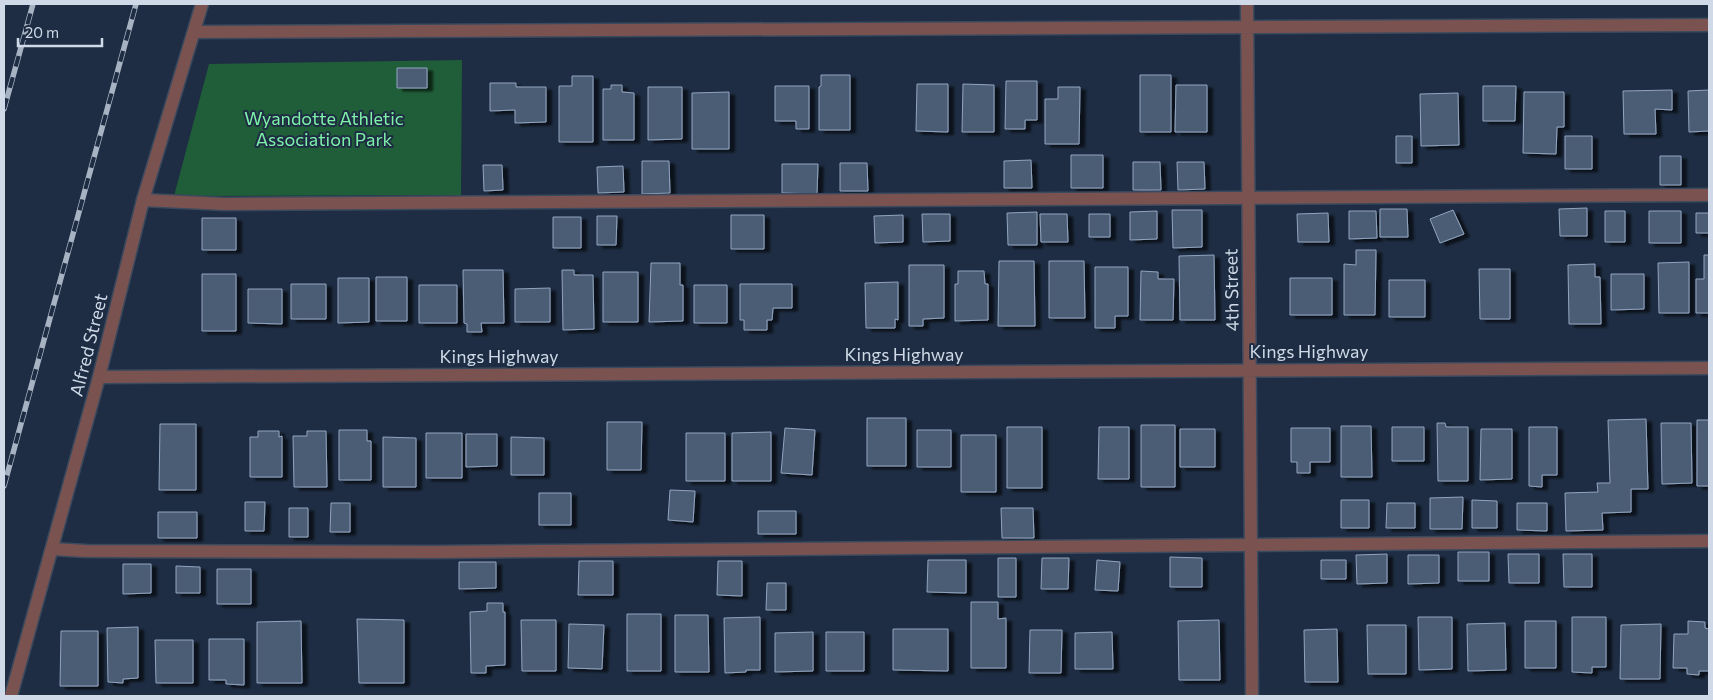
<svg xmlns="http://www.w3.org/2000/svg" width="1713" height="700" font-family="Commissioner,sans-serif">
  <defs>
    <filter id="shadow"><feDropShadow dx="5.5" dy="3" stdDeviation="1" flood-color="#0009"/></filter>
  </defs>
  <rect width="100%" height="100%" fill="#1e2d43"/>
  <!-- green -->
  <path fill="#205e39" d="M462,60L461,195L174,196L209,64Z"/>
  <!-- building -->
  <path fill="#4c5d75" stroke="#91a4bf" filter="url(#shadow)" d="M397,68H427V88H397Z
    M821,75H850V130H819V87L821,86Z
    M1140,75H1171V132H1140Z
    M572,76H593V142H559V86H572Z
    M1006,81H1037V120H1025V129H1005Z
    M490,83H516V87H546V122L515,123V110L490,111Z
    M917,84H948V132L916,131Z
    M963,84L994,85V132H962Z
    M611,85H622V92L634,93V140H603V89H611Z
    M1176,85H1207V132H1175Z
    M775,86H809V129H796V121H775Z
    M1483,86H1516L1515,121H1483Z
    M648,87H682V139L648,140Z
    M1058,87H1080L1079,144H1045V99H1058Z
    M1672,90V110L1655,109L1656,134H1624L1623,91Z
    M1709,90V131L1689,132L1688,91Z
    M729,92V149H692V93Z
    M1524,92H1564V127H1557L1556,154L1523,153Z
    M1458,93L1459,145L1421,146L1420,94Z
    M1396,136H1412V163H1396Z
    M1565,136H1592V169H1565Z
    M1071,155H1103V188H1071Z
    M1660,156H1681V185H1660Z
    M1031,160L1032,188H1004V161Z
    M642,161H669L670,193L642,194Z
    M1133,162H1160L1161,190H1133Z
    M1177,162H1204L1205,189L1178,190Z
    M840,163H867L868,191H840Z
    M782,164H818L817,194L782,193Z
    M483,165H502L503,190L484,191Z
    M623,166L624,192L598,193L597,167Z
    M1587,208V236H1560L1559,209Z
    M1380,209H1407L1408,237H1380Z
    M1172,210H1202V247L1173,248Z
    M1453,210L1464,234L1440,243L1430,219Z
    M1157,211V239L1130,240V212Z
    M1349,211H1376L1377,238L1349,239Z
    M1605,211H1625V242H1605Z
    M1649,211H1681V243H1649Z
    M1037,212V245H1008L1007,213Z
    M1328,213L1329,242H1298L1297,214Z
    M1696,213H1709V233H1696Z
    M922,214H950V241L923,242Z
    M1040,214H1067L1068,242H1041Z
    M1089,214H1110V237H1089Z
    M731,215H764V249H731Z
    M903,215V242L875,243L874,216Z
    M597,216H617L616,245H597Z
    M553,217H581V248H553Z
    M202,218H236V250H202Z
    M1356,250H1376L1375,315H1344V264L1356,265Z
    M1214,255L1215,320H1180L1179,256Z
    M1704,255H1709V313H1696V279H1704Z
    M999,261H1034L1035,326H998Z
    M1049,261H1084L1085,318H1049Z
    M1689,262V313H1659L1658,263Z
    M651,263H680V285H683V321L649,322Z
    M1595,264V277H1600L1601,324H1569L1568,265Z
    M909,265H944V318L923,319V326H909Z
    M1095,267H1128V316H1115V328H1095Z
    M1479,269H1510V319H1480Z
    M463,270H503L504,323H481L482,332H467V324L464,323Z
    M562,270H574V275H593L594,329L563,330Z
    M958,271H984L985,284H988V320L955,321V284H958Z
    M1141,271L1158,272V279H1174L1173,320H1140Z
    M603,272H638V322H603Z
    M202,274H236V331H202Z
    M1611,274H1644V309L1611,310Z
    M376,277H407V321H376Z
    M338,278H369V322L338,323Z
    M1290,278H1332V315H1290Z
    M1389,280H1425V317H1389Z
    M898,282V320L895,319V328H866L865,283Z
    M291,284H326V319H291Z
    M740,284H792V308H773L772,320H767V330H744V320H740Z
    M419,285H457V323H419Z
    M694,285H727V323H694Z
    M550,288V322H515V289Z
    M248,289H282V324L248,323Z
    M867,418H906V466H867Z
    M1646,419L1648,489H1631V512L1602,513L1603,530L1566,531L1565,493L1598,492L1597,483H1610L1608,420Z
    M1697,420H1709V486H1697Z
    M607,422H642L641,470H607Z
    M1437,423H1445L1446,427H1468V481H1438Z
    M1661,423H1691L1692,483L1662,484Z
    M160,424H196V490H159Z
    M1141,425H1175V487H1141Z
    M1341,426H1371L1372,477H1341Z
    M1007,427H1042V488H1007Z
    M1099,427H1129V479H1098Z
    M1392,427H1424V461H1392Z
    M1529,427H1557V475H1542V487L1529,486Z
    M785,428L815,430L812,475L781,473Z
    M1291,428H1330V462H1310V473H1297V462H1291Z
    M1180,429H1215V467H1180Z
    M1481,429H1512V479L1480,480Z
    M339,430H367V441H371V480H339Z
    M917,430H951V467H917Z
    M258,431H279V437L282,436V477H250V437H258Z
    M307,431H326L327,487H294L293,436H307Z
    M771,432V481H732V433Z
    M426,433H462V478H426Z
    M686,433H725V481H686Z
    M466,434H497V466L466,467Z
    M961,435H996V492H961Z
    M383,437L416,438V487H383Z
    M511,437L544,438V475H511Z
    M670,490L695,491L693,522L668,520Z
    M539,493H571V525H539Z
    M1463,497L1462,529H1430V498Z
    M1341,500H1369V528H1341Z
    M1472,500L1497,501V528H1472Z
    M245,502H265L264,531H245Z
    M331,503H350V532H330Z
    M1387,503H1415V528H1386Z
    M1517,503H1547V531L1517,530Z
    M289,508H308V537H289Z
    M1001,508H1033L1034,538H1002Z
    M758,511H796V534H758Z
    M158,512H197V538H158Z
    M1458,552H1489V581H1458Z
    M1387,554V583L1357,584L1356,555Z
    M1508,554H1539V583H1509Z
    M1563,554H1592V587H1564Z
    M1408,555H1439V583L1408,584Z
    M1170,557L1202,558V587H1170Z
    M998,558H1016V597H998Z
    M1042,558H1069L1068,589H1041Z
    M928,560H966V593L927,592Z
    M1097,560L1120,562L1118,591L1095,590Z
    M1321,560H1346V579H1321Z
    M579,561H613V595H578Z
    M718,561H742V596L717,595Z
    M459,562H496V588L459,589Z
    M123,564H151V593L123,594Z
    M176,566L200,567V593H176Z
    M217,569H251V604H217Z
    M767,583H786V610H766Z
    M971,602H998V619L1006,618V668H971Z
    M487,603H503V612H505V665L486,666V673H471L470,612L487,611Z
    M627,614H661V671H627Z
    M675,615H708L709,672H675Z
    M760,617V670H746V672L725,673L724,618Z
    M1418,617H1452V669L1419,670Z
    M1572,617H1606V667H1592V673L1572,672Z
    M357,619L404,620V683H359Z
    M521,620H556V671H522Z
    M1219,620L1220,680H1179L1178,621Z
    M301,621L302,683H257V622Z
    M1525,621H1556V668H1525Z
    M1688,621L1705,622V628L1709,629V671H1699V675L1687,674V668H1673L1674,634H1688Z
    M1505,623L1506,670L1468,671L1467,624Z
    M569,624L604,625L602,669L568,668Z
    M1661,624L1660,679H1620L1621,625Z
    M1367,625H1406V674H1368Z
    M138,627V678L123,679V683L108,682L107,628Z
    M893,629H948V671L893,670Z
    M1337,629L1338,682H1305L1304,630Z
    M1030,630H1062L1061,673H1029Z
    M61,631H98V686H60Z
    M813,632V671L775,672V633Z
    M826,632H864V671H826Z
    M1112,632L1113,669H1075V633Z
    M209,639H244V685L226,684V680H209Z
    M155,640H193V683H156Z"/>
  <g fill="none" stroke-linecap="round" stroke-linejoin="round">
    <defs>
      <path id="service" d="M143,200L225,204L1709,195
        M52,549L86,551L435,552L1709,541"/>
      <path id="minor" d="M1247,4L1252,696
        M194,32L1709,25
        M99,377L1709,368
        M11,696L99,377L143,200L202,4"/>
    </defs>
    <!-- service casing -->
    <use href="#service" stroke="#3a495d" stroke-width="15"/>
    <!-- minor casing -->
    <use href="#minor" stroke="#3a495d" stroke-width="15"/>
    <!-- service -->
    <use href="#service" stroke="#7a5351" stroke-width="12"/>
    <!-- minor -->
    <use href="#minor" stroke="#7a5351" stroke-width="12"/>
    <defs>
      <path id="rail" d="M4,109L33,4
        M4,486L136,4"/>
    </defs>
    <!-- rail casing -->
    <use href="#rail" stroke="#a7b2c2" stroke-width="5.5"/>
    <!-- rail -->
    <use href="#rail" stroke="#1e2d43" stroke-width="4" stroke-dasharray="11" stroke-linecap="butt"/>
  </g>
  <g text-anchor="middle" stroke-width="4" stroke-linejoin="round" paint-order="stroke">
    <!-- park labels -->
    <g font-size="18" fill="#7ef2a9" stroke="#1e2d43">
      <text x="324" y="125">Wyandotte Athletic<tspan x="324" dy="21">Association Park</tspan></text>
    </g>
    <!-- street labels -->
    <g font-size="18" fill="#cfd9e7" stroke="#1e2d43">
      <text transform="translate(1232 290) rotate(-91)" y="6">4th Street</text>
      <text transform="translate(89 345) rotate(-76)" y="6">Alfred Street</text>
      <text x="1309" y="358">Kings Highway</text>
      <text x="904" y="361">Kings Highway</text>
      <text x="499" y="363">Kings Highway</text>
    </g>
  </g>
  <!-- border -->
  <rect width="1713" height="700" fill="none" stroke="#cfd9e7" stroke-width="10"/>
  <!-- scale -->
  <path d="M18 38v8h84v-8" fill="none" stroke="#cfd9e7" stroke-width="2.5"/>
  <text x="25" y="38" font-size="15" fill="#cfd9e7" stroke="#1e2d43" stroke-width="4" paint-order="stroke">20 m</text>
</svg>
